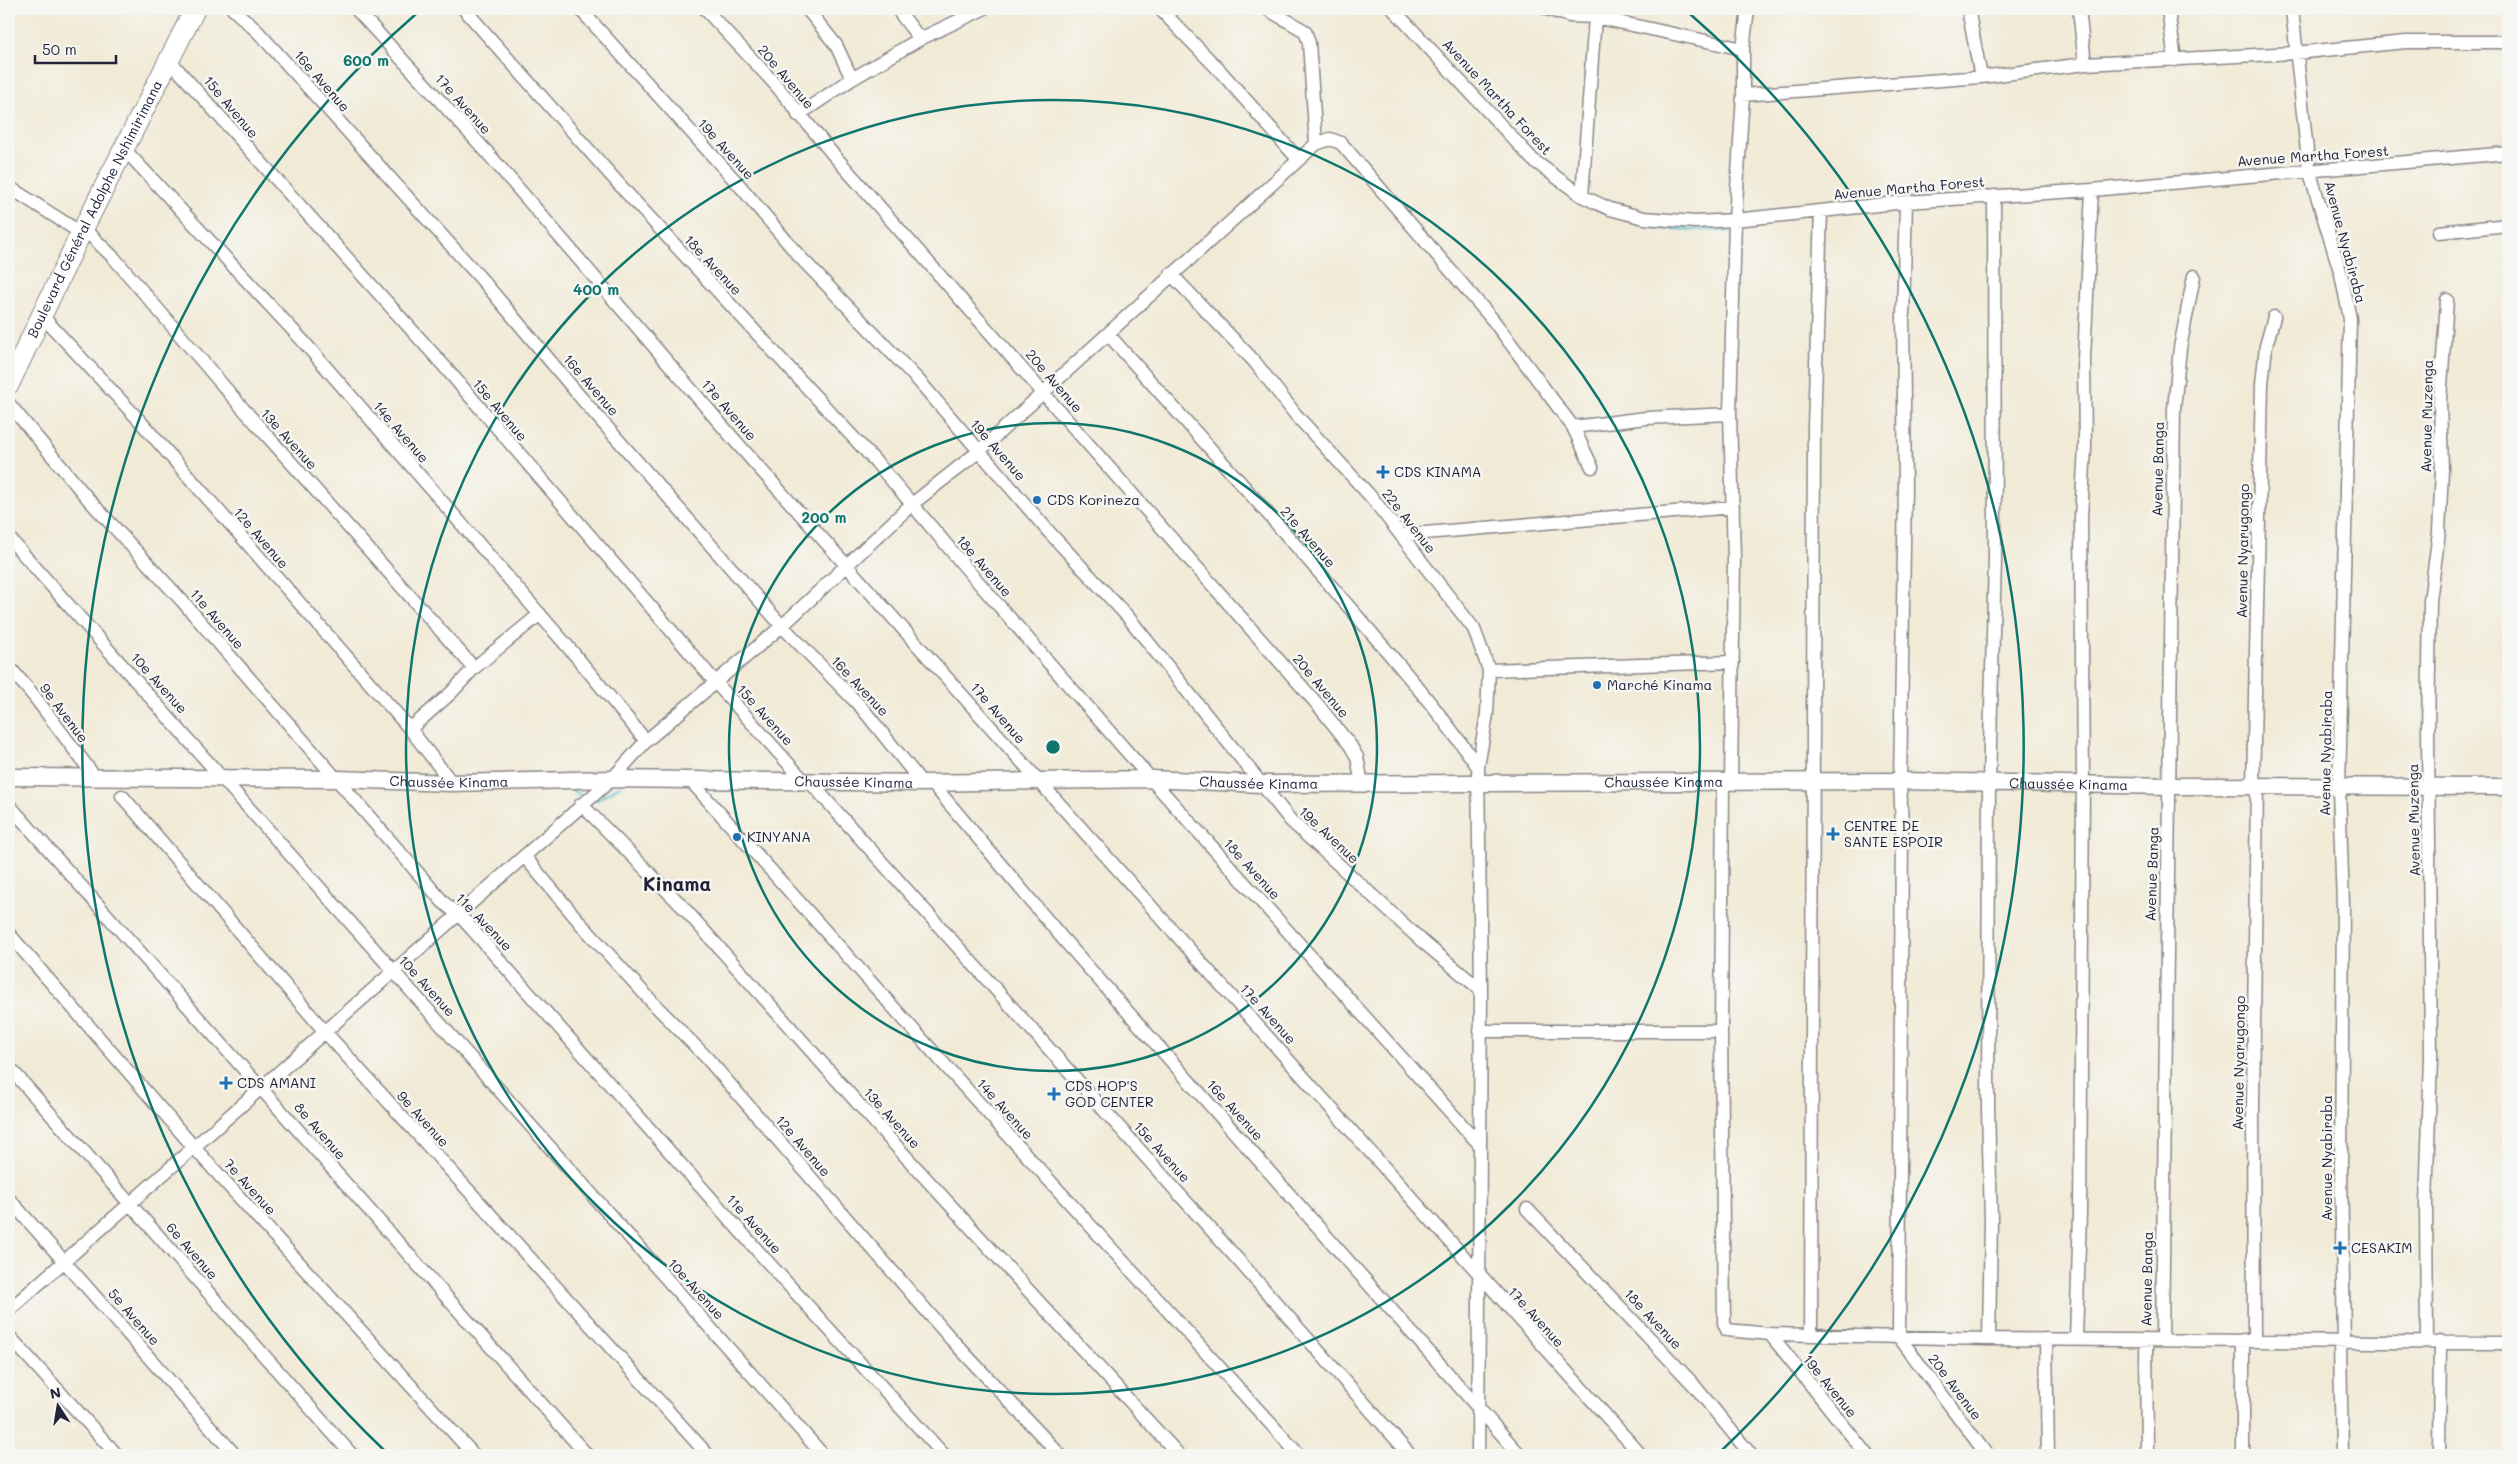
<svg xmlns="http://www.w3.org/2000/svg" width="2517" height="1464" font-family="Mali,sans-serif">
  <rect width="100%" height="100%" fill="#f6f6f2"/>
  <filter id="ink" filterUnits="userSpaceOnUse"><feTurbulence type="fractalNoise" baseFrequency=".02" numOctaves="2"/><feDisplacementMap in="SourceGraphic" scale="10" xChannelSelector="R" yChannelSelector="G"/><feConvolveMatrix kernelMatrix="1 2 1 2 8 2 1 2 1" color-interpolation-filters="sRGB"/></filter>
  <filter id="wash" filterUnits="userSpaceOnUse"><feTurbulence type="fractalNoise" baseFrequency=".0096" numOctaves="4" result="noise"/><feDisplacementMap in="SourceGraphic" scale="20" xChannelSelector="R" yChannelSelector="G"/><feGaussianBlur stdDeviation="1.12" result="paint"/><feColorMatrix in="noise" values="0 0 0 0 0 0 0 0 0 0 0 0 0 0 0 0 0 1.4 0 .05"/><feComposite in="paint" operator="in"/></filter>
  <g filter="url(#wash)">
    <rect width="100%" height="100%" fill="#f1ead6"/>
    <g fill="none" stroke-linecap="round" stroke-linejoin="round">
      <!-- stream -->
      <path stroke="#57c0d3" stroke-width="3" d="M1556,184L1575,198
        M1625,219L1657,228L1732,231
        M567,786L579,794
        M597,800L620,786"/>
    </g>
  </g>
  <g filter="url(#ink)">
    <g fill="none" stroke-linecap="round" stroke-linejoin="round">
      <defs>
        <path id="minor" d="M233,9L258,32L484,282L582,399L782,626L862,708L922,783
          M356,9L485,150L737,443L1641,1455
          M464,9L625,191L877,463L972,575L1151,779L1480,1145
          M580,9L740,186L799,256L919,381L1049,532L1128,617L1291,821L1423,942L1481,990
          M705,9L775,84L831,152L1318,705L1350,745L1357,757L1362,784
          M807,9L836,45L852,79
          M897,9L920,39
          M1160,9L1221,72L1298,159
          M1267,9L1305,31L1309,43L1316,144
          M1393,9L1533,160L1582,196L1610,209L1644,218L1695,222L1735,220L1906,202L2092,190L2508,153
          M1547,9L1570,16L1595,17L1743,49
          M1968,9L1981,77
          M2079,9L2085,64
          M2168,9L2175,60
          M2292,9L2309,170L2341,274L2350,319L2339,787L2343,906L2341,1169L2344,1342
          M169,60L445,367L717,684L805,782
          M1743,95L1981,77L2085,64L2295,53L2406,42H2508
          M798,115L852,79L920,39L983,9
          M124,149L303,341L575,655L646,741
          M9,187L81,233
          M1582,196L1595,17
          M1906,202L1903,316L1905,489L1900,781L1902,827L1899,1337L1987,1455
          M84,229L114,258L238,403L474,668
          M2439,232L2508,225
          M1171,274L1254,361L1296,415L1372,498L1474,629L1489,670L1487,714L1478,767L1481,990L1478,1455
          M42,316L139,420L410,729L452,783
          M1108,334C1186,422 1266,510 1343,600C1390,654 1437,708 1478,767
          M9,404L89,500L184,603L443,902L463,919L764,1258L944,1455
          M1573,427L1646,418L1730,414
          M1401,535L1733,507
          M9,538L823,1455
          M9,667L34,696L95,777
          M1489,670L1733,662
          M410,729L451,693L474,668L540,614
          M690,780L969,1092L1299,1455
          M810,782L1240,1262L1410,1455
          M931,782L1064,940L1520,1455
          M1731,783L1734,557L1730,414L1735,220L1743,95V49L1748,9
          M1723,784L1721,1031L1724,1323L1727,1330L1770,1334L1989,1339L2508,1343
          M2253,786L2262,384L2266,346L2274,317
          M122,796L327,1034L708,1455
          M581,804L681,905L887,1136L1179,1455
          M9,805L587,1455
          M524,856L581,924L654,1004L706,1057L952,1340L1060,1455
          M9,934L198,1152L474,1455
          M1480,1031H1721
          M9,1067L352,1455
          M9,1199L235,1455
          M1527,1209L1693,1384L1751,1455
          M9,1310L612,779L646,741L782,626L911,505L978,452L1316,144L1330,139L1341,143L1493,320L1573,427L1592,467
          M1770,1334L1867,1455
          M1811,1334L1814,427L1821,211
          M9,1336L117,1455
          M1989,1339L1991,1220L1988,1108L1989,782L1995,559L1994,196
          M2046,1339L2048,1455
          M2076,1339L2080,1213L2083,784L2081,517L2085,447L2084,359L2092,190
          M2146,1340L2147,1455
          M2162,1340L2174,409L2180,348L2194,276
          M2254,1341L2253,1105L2257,786
          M2340,1342L2342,1455
          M2427,1342L2426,1203L2431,1058L2428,734L2430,601L2439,532L2442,470L2440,401L2447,300
          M2243,1455V1340
          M2439,1455L2440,1341"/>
        <g id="tertiary">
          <path id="s1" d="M9,777L338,779L452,783L612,779L922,783L1151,779L1261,784L1900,781L2170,786L2508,787"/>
        </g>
        <g id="primary">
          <path id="s2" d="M9,384L81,233L195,9"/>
        </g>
      </defs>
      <!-- minor casing -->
      <use href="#minor" stroke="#8a8688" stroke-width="15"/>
      <!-- tertiary casing -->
      <use href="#tertiary" stroke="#8a8688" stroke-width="19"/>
      <!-- primary casing -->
      <use href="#primary" stroke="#8a8688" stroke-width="22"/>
      <!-- minor -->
      <use href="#minor" stroke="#fff" stroke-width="12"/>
      <!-- tertiary -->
      <use href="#tertiary" stroke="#fff" stroke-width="16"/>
      <!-- primary -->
      <use href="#primary" stroke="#fff" stroke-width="20"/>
    </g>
  </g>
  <!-- distance rings -->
  <g fill="none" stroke="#0f766e" stroke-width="2.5">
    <circle cx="1053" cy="747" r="324"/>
    <circle cx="1053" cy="747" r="647"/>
    <path d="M385 1451A971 971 0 0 1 416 14M1690 14A971 971 0 0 1 1721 1451"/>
  </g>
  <!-- markers -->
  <g fill="#1f6fb2" stroke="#f6f6f2" stroke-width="2">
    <path d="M1380.5 464.5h5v5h5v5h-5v5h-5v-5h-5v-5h5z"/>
    <circle cx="1037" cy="500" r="5"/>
    <circle cx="1597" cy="685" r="5"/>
    <path d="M1830.5 826.5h5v5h5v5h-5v5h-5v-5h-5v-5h5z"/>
    <circle cx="737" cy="837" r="5"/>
    <path d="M223.5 1075.5h5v5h5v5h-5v5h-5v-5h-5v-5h5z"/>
    <path d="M1051.5 1086.5h5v5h5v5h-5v5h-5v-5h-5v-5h5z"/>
    <path d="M2337.5 1240.5h5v5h5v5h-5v5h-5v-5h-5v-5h5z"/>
  </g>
  <g text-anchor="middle" stroke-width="5" stroke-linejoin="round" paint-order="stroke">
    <!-- street labels -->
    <g font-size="14" fill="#22223b" stroke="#f6f6f2">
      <text transform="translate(786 77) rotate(50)" y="5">20e Avenue</text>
      <text transform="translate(322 81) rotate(49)" y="5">16e Avenue</text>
      <text transform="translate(1497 97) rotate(47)" y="5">Avenue Martha Forest</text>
      <text transform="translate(463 104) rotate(48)" y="5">17e Avenue</text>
      <text transform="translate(231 107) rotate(50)" y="5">15e Avenue</text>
      <text transform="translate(726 149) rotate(48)" y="5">19e Avenue</text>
      <text transform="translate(2313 156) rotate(-4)" y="5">Avenue Martha Forest</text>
      <text transform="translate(1909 188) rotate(-5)" y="5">Avenue Martha Forest</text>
      <text dy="5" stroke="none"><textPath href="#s2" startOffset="195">Boulevard Général Adolphe Nshimirimana</textPath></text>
      <text transform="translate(2345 242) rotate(75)" y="5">Avenue Nyabiraba</text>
      <text transform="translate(713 265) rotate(47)" y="5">18e Avenue</text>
      <text transform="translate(1054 381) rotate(49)" y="5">20e Avenue</text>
      <text transform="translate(591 385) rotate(49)" y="5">16e Avenue</text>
      <text transform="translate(500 410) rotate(50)" y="5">15e Avenue</text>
      <text transform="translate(729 410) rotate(49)" y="5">17e Avenue</text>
      <text transform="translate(2427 416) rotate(-89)" y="5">Avenue Muzenga</text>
      <text transform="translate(401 432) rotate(49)" y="5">14e Avenue</text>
      <text transform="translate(289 439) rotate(48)" y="5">13e Avenue</text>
      <text transform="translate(998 450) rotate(49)" y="5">19e Avenue</text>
      <text transform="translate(2158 469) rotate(-89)" y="5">Avenue Banga</text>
      <text transform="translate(1409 521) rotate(52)" y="5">22e Avenue</text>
      <text transform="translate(1308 537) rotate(49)" y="5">21e Avenue</text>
      <text transform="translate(261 538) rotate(49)" y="5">12e Avenue</text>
      <text transform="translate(2243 551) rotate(-89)" y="5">Avenue Nyarugongo</text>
      <text transform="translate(984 566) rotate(49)" y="5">18e Avenue</text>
      <text transform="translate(217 619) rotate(49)" y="5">11e Avenue</text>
      <text transform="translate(159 683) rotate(48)" y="5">10e Avenue</text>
      <text transform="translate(860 686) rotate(47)" y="5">16e Avenue</text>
      <text transform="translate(1321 686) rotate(50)" y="5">20e Avenue</text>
      <text transform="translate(64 713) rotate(53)" y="5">9e Avenue</text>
      <text transform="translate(998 713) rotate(49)" y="5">17e Avenue</text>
      <text transform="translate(765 715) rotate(48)" y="5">15e Avenue</text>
      <text transform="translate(2326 753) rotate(-89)" y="5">Avenue Nyabiraba</text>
      <text dy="5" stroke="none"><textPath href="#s1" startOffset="440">Chaussée Kinama</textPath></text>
      <text dy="5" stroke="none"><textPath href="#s1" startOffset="845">Chaussée Kinama</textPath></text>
      <text dy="5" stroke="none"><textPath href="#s1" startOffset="1250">Chaussée Kinama</textPath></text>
      <text dy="5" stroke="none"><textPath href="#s1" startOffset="1655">Chaussée Kinama</textPath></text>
      <text dy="5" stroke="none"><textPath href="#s1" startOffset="2060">Chaussée Kinama</textPath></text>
      <text transform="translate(2414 820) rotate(-91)" y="5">Avenue Muzenga</text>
      <text transform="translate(1329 835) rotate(43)" y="5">19e Avenue</text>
      <text transform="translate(1252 869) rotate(48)" y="5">18e Avenue</text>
      <text transform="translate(2152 874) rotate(-88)" y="5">Avenue Banga</text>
      <text transform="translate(484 922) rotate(46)" y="5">11e Avenue</text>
      <text transform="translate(427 986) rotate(48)" y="5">10e Avenue</text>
      <text transform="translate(1268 1014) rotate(48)" y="5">17e Avenue</text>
      <text transform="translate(2239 1063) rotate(-89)" y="5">Avenue Nyarugongo</text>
      <text transform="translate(1005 1109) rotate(48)" y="5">14e Avenue</text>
      <text transform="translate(1235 1110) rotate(48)" y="5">16e Avenue</text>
      <text transform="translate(892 1118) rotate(48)" y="5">13e Avenue</text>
      <text transform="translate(423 1119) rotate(48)" y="5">9e Avenue</text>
      <text transform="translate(320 1131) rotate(49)" y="5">8e Avenue</text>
      <text transform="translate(803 1146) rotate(49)" y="5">12e Avenue</text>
      <text transform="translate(1162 1152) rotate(48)" y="5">15e Avenue</text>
      <text transform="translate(2327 1158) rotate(-90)" y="5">Avenue Nyabiraba</text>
      <text transform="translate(250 1187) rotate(48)" y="5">7e Avenue</text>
      <text transform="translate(754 1224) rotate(48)" y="5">11e Avenue</text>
      <text transform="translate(192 1251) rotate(49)" y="5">6e Avenue</text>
      <text transform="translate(2147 1279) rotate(-89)" y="5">Avenue Banga</text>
      <text transform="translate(696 1289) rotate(48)" y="5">10e Avenue</text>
      <text transform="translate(134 1317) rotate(49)" y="5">5e Avenue</text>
      <text transform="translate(1536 1317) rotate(48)" y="5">17e Avenue</text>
      <text transform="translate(1653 1319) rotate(47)" y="5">18e Avenue</text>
      <text transform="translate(1830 1386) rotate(51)" y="5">19e Avenue</text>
      <text transform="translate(1955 1387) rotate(53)" y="5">20e Avenue</text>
    </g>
    <!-- poi labels -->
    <g font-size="14" fill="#22223b" stroke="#f6f6f2" text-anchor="start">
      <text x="1394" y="477">CDS KINAMA</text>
      <text x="1047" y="505">CDS Korineza</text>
      <text x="1607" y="690">Marché Kinama</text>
      <text x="1844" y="831">CENTRE DE<tspan x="1844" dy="16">SANTE ESPOIR</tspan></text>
      <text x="747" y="842">KINYANA</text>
      <text x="237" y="1088">CDS AMANI</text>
      <text x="1065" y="1091">CDS HOP'S<tspan x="1065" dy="16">GOD CENTER</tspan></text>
      <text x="2351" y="1253">CESAKIM</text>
    </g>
    <!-- district labels -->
    <g font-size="19" font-weight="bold" fill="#22223b" stroke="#f6f6f2">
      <text x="677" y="891">Kinama</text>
    </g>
  </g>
  <circle cx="1053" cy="747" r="8" fill="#0f766e" stroke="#f6f6f2" stroke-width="2.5"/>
  <g font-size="15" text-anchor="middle" font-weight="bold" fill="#0f766e" stroke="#f6f6f2" stroke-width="5" stroke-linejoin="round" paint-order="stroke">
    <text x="366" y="66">600 m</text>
    <text x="596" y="295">400 m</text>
    <text x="824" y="523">200 m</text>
  </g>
  <!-- margin -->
  <rect width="2517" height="1464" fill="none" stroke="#f6f6f2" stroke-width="30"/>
  <!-- north arrow -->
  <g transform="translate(58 1406) rotate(348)" stroke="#f6f6f2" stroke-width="4" paint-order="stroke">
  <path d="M0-4L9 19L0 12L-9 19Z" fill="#22223b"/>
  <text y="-8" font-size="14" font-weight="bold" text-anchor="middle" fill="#22223b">N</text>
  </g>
  <!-- scale -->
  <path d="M35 55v8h81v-8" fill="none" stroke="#22223b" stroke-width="2.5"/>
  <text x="42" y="55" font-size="15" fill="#22223b" stroke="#f6f6f2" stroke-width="4" paint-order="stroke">50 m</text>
</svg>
